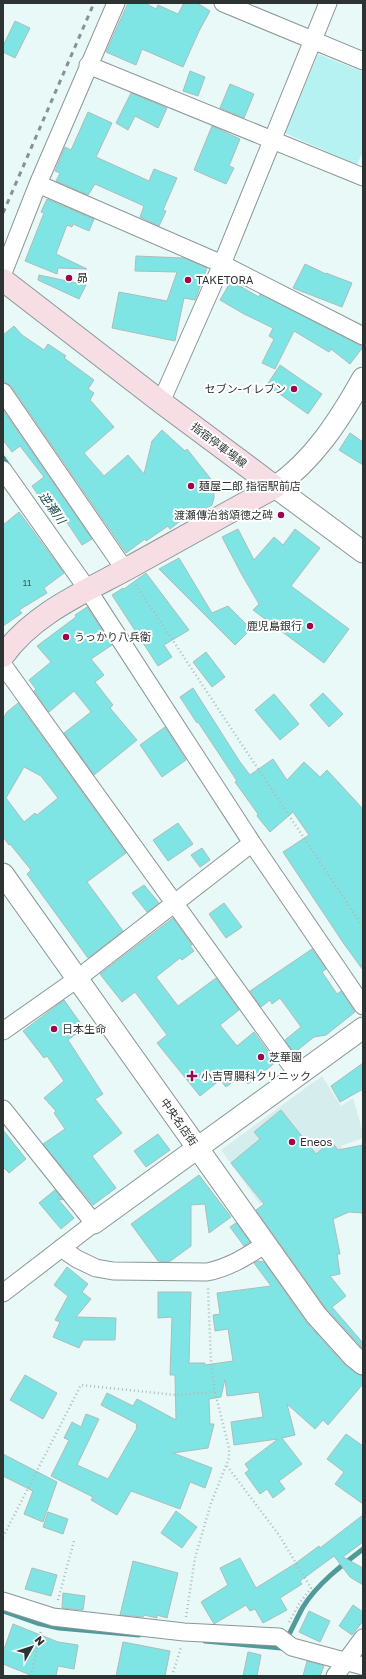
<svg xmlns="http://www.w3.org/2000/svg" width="366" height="1679" font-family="'Golos Text','Noto Sans JP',sans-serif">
  <rect width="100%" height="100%" fill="#e9f9f8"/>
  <!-- built -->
  <path fill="#d5edec" d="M322,1076L341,1106L353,1098L363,1133V1138L341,1146L347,1165L260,1204L221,1150Z"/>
  <!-- green -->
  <path fill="#b6f2f1" d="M318,54L363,72V151L357,165L285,133Z"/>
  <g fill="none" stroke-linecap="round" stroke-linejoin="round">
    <!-- stream -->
    <path stroke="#509a9a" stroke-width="5" d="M3,458L9,467
      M3,1611L37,1623L59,1628L139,1635
      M205,1641L281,1648C290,1635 295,1621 303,1607C317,1584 342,1565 363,1549"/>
  </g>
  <!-- building -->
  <path fill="#7fe5e4" stroke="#adbcbb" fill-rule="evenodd" d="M128,3H145L156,9L158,5L178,14L184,3H197L210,11L199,31L183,67L142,49L136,65L106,52Z
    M15,21L30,28L15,58L3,52V46Z
    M190,71L205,77L198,96L183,91Z
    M230,84L254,94L244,118L220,108Z
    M131,93L167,108L158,128L135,116L128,130L116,123Z
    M88,112L112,123L96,157L149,181L154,169L177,178L163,210L166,211L159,226L140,217L144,206L95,184L88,195L56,181L60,173L55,171L65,147L71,150Z
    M212,126L240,139L229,166L234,168L226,184L194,170Z
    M47,199L94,219L89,231L73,224L72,227L67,225L56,254L87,269L58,268L57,274L25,261L44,213L41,212Z
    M136,256L184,258L207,268L195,300L184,298L175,341L112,328L119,292L167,301L177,272L135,271Z
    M305,264L326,274V273L352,283L342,307L293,288Z
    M39,275L86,285L79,299L38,280Z
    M231,281L259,297L260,294L363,347L350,364L331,349L329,352L294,331L275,369L262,363L274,339L269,336L273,328L244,314L220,300Z
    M14,326L22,335L44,350L48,344L66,356L64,358L94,380L88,389L94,393L90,400L114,427L84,453L104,476L128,455L144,474L152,441L162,430L185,451L187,449L214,483V498L212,505L189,520L187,516L170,529L168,526L146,541L145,539L126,553L11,386L3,381V335Z
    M280,365L322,394L308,414L267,385Z
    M3,410L92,539L82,545L56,506L49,511L32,486L44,477L20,446L12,452L3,440Z
    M350,433L363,442V465L339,450Z
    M19,512L64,573L44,588L47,593L19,610L22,613L3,626V525Z
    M238,529L254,560L274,537L283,545L295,529L320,548L291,586L349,629L324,663L253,610L259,604L242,575L222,537Z
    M179,558L212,613L228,606L251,629L235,645L159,569Z
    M146,573L189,630L164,645L172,657L158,666L112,595L123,588L124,589Z
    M87,607L112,645L91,659L104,675L95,682L113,705L110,708L137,740L94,775L64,733L91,712L74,691L49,712L34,691L36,689L29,680L51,662L37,646L76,617L75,615Z
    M206,652L225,677L212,687L193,662Z
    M193,688L240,762L250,775L273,759L287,780L304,762L320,777L327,770L363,809V970L344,944L283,852L309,835L293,812L270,832L257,816L258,814L235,782L237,781L198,722L197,723L180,697Z
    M323,693L343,714L329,727L310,705Z
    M274,694L299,724L280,740L255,710Z
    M18,703L126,853L87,882L123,931L88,958L27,874L31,870L10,844L9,845L3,837V719L7,712ZM24,767L41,776L58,798L37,815L35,813L24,822L6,798Z
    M165,727L186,760L162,777L140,745Z
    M178,823L193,844L168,861L153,840Z
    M202,848L210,860L200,867L191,855Z
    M144,885L159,903L147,912L132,893Z
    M224,903L242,927L226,938L209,914Z
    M173,918L192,945L190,946L194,951L182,960L180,958L156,977L178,1006L216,978L239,1010L220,1025L237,1046L254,1032L276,1062L248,1084L242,1077L236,1082L235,1080L226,1087L220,1080L200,1096L157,1043L167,1035L135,992L122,1002L100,974Z
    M312,949L326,969L322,972L337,994L341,991L355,1012L326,1035L314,1037L294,1053L285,1040L301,1027L280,998L272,1004L270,1000L261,1007L250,991Z
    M64,1000L84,1028L68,1040L103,1094L95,1099L122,1133L92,1156L116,1188L93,1205L43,1144L65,1129L54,1113L56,1111L44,1098L64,1081L47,1056L44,1058L23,1031Z
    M363,1063V1089L340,1102L331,1086Z
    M281,1110L316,1154L331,1141L338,1150L363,1145V1213L349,1212L333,1219L340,1254H337L340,1274L330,1276L346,1296L332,1307L363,1343V1349L325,1307L256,1210L264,1204L231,1163L260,1139L254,1132Z
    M3,1130L26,1159L9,1173L3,1167Z
    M158,1134L170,1150L146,1167L134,1151Z
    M199,1175L231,1217L209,1233L205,1204L191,1205V1246L169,1262L158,1261L131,1224Z
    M55,1190L63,1200L58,1199L74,1218L61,1229L39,1203Z
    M236,1223L250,1242L244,1246L230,1227Z
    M258,1261L264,1262L306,1322L344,1364L356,1373L363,1376V1384L328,1425L323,1420L315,1429L287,1404L295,1435L282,1438L302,1464L279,1481L285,1489L273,1498L267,1489L260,1494L245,1473L249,1470L245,1464L278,1439L234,1445L231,1422L263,1417L259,1392L227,1396L225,1379L221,1397L209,1399L210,1424H214L208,1448L173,1453L212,1468L205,1488L190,1482L180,1509L131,1491L117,1515L91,1500L93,1497L51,1476L69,1440L64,1438L72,1422L81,1427L86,1414L99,1419L77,1465L108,1479L137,1428L136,1427L137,1424L101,1405L107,1393L133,1406L137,1399L176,1420L175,1375H170L172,1317L158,1318V1292H191L189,1363H205V1365L233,1361L228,1329L215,1331L213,1315L220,1314L217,1293L271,1286L254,1263Z
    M67,1267L88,1284L82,1292L91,1299L76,1317L116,1318L115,1340H83L79,1348L53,1337L60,1322L55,1320L68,1296L54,1285Z
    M25,1375L57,1393L43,1419L10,1400Z
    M346,1434L363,1446V1504L335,1484L344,1472L327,1459Z
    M3,1454L57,1482L43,1522L24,1514L33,1491L3,1476Z
    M176,1511L197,1527L182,1548L161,1533Z
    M48,1512L68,1519L63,1534L43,1527Z
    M363,1515V1542L343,1557L363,1568V1585L350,1577L334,1556L300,1581L302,1584L280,1598L287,1610L263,1623L255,1609L250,1611L246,1605L214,1624L201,1602L228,1585L220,1568L240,1558L256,1588L296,1563L319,1546L320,1548Z
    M133,1561L178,1573L167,1618L157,1615V1618L144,1615L143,1617L120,1615Z
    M32,1568L57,1575L51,1596L25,1589Z
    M63,1593L85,1596L83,1610L62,1608Z
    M353,1605L363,1612V1621L352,1635L339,1626Z
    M309,1611L330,1621L320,1642L299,1632Z
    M13,1624L58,1642L78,1645L74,1669L58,1666L56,1676H33L3,1664V1652Z
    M123,1642L170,1651L165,1676H116Z
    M248,1652L261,1655L257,1676H243Z
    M307,1661L324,1666L320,1676H303Z"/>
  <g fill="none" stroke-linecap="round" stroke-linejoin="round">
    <defs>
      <path id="minor" d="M223,3L363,61
        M88,65L363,177
        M38,184L222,264L363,336
        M3,273L38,184L116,3
        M3,392L125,570
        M161,402L222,264L328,3
        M3,470L88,590L252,843L363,1006
        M3,665L298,1075
        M3,1031L77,979L252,843
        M3,1109L94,1223L3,1293
        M61,1248L77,1259L96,1268L113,1271L207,1272C229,1268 247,1256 266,1244
        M3,1601L53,1617L184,1632L279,1637L292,1647L363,1666
        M335,1676L363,1638"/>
      <path id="tertiary" d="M363,378C340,419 314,460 275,487L363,552
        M3,874L316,1315L353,1356L363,1364
        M94,1223L363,1028"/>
      <path id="secondary" d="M3,280L161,402L275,487C227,513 179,540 132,566C87,591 33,613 3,656"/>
    </defs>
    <!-- minor casing -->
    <use href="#minor" stroke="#899797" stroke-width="19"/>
    <!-- tertiary casing -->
    <use href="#tertiary" stroke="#899797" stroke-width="23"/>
    <!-- secondary casing -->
    <use href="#secondary" stroke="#899797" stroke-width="24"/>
    <!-- path -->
    <path stroke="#aebbba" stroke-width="2.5" stroke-dasharray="1 3" stroke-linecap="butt" d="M136,585L363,927
      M227,1466L279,1535L311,1588L299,1604L288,1624
      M3,1537L81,1385L176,1395L215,1392
      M58,1600L74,1541
      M186,1617L195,1558L211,1503L229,1458V1448L215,1392L211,1362L208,1288
      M31,1676L41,1631
      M172,1676L181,1647"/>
    <!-- minor -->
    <use href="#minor" stroke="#fff" stroke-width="17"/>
    <!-- tertiary -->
    <use href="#tertiary" stroke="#fff" stroke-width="21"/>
    <!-- secondary -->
    <use href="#secondary" stroke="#f6dee4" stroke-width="22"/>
    <!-- rail -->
    <path stroke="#879291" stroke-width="3" stroke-dasharray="5 5" stroke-linecap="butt" d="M3,213L94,3"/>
  </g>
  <!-- markers -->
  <g fill="#9f064c" stroke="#fff" stroke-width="1.5">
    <circle cx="69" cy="278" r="4"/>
    <circle cx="188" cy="280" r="4"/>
    <circle cx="294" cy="389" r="4"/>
    <circle cx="191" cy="486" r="4"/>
    <circle cx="281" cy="515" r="4"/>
    <circle cx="310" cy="626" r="4"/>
    <circle cx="66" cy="637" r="4"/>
    <circle cx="54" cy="1029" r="4"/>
    <circle cx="261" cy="1057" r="4"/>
    <path d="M190 1070h4v4h4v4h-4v4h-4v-4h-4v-4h4z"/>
    <circle cx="292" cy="1142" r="4"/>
  </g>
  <g text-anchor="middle" stroke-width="4" stroke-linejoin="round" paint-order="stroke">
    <!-- number labels -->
    <g font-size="9" fill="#425f5e">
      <text x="27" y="586">11</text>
    </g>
    <!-- poi labels -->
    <g font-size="11" fill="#2d3232" stroke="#fff" text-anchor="start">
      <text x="77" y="282">昴</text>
      <text x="196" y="284">TAKETORA</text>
      <text x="286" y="393" text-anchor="end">セブン-イレブン</text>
      <text x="199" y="490">麺屋二郎 指宿駅前店</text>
      <text x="273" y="519" text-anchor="end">渡瀬傳治翁頌徳之碑</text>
      <text x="302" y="630" text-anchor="end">鹿児島銀行</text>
      <text x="74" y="641">うっかり八兵衛</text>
      <text x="62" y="1033">日本生命</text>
      <text x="269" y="1061">芝華園</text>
      <text x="201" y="1080">小吉胃腸科クリニック</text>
      <text x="300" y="1146">Eneos</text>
    </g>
    <!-- street labels -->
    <g font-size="11" fill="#2d3232" stroke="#fff">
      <text transform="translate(219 445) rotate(37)" y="4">指宿停車場線</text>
      <text transform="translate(179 1122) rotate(55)" y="4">中央名店街</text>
    </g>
    <!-- water labels -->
    <g font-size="12" font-style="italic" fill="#184747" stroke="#fff">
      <text transform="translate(52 508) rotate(54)" y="4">逆瀬川</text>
    </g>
  </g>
  <!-- border -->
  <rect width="366" height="1679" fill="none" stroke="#2d3232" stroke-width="8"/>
  <!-- north arrow -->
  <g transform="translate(32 1647) rotate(51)" stroke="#ffffff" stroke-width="3" paint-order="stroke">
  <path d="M0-3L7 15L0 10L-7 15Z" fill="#2d3232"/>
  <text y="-6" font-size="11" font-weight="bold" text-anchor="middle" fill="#2d3232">N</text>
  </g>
</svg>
